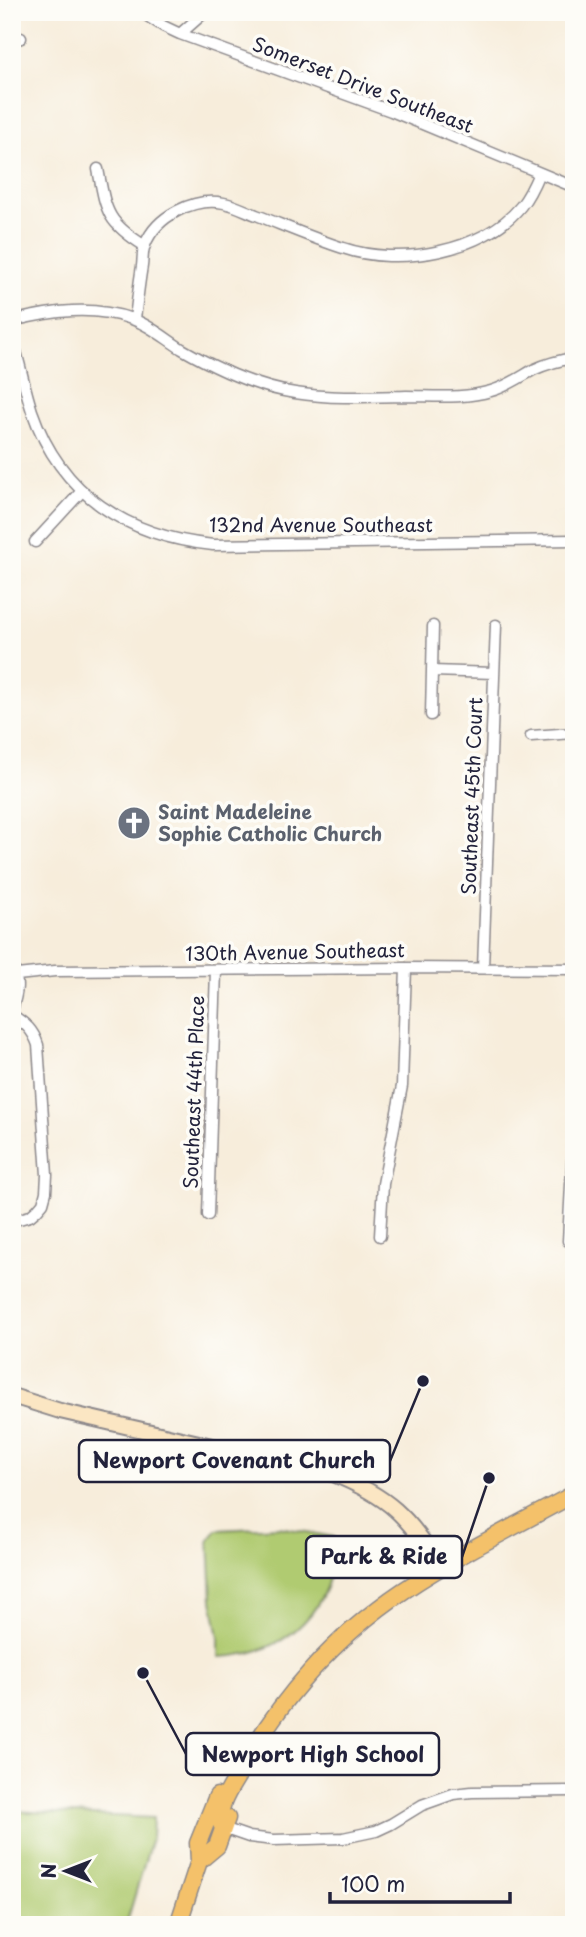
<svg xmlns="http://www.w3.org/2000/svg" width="586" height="1937" font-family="'Playpen Sans',sans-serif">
  <rect width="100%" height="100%" fill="#fdfcf7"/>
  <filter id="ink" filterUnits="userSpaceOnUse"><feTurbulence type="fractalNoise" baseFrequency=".0143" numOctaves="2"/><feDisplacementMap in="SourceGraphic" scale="14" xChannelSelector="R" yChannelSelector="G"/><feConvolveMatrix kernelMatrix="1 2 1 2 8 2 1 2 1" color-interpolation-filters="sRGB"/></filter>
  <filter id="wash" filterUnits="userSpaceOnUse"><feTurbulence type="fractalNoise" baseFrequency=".00686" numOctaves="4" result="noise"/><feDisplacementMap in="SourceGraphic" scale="28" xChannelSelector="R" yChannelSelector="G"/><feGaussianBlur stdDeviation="1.57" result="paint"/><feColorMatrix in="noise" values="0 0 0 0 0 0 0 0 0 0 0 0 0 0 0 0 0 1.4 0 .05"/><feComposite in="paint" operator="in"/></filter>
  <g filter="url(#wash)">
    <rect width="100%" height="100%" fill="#f7eddb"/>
    <!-- green -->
    <path fill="#b0cb71" stroke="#697656" stroke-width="2" d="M279,1527L334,1537C336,1607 289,1655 219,1657V1637L212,1600L209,1540L217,1530Z
      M12,1811L153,1818L152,1838L126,1925H12Z"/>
  </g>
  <g filter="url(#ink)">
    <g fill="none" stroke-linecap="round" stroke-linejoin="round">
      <defs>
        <path id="street" d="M141,12L163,26L180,34L391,111L574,187
          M180,34L205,12
          M12,41L21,38
          M98,169C106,211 106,222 145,246
          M135,319C137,302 139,284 142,266C143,260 142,251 145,245C156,216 194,197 224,203C235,205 248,212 259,216C287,227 315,239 343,248C398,267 484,252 521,206C529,196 534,185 539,173
          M12,321C52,311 92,305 132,319C150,325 166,339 182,349C217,369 255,387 295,393C332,399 369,397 406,396C434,396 464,399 491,391C506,387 519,378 533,370C546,364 560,360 574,358
          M12,339C20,362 24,387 32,411C61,495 127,536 213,545L574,540
          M35,542L82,491
          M432,671L494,673
          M431,715L433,626
          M531,736L574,733
          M12,965C20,981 17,994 12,1010
          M483,968L496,625
          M17,975L55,971L406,968L574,969
          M12,1015C26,1024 33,1030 38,1045L47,1175L46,1192L43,1203L37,1210L30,1216L12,1221
          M208,1215L216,970
          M380,1236L383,1184L402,1086L406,968
          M568,1241L574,1128
          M223,1828L249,1837L274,1840L343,1838L376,1831L391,1824L422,1805L453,1794L472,1792L574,1791"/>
        <path id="secondary" d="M12,1396L60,1411L333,1474C390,1497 407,1516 441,1567"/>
        <path id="primary" d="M223,1828C213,1810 232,1786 241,1770C279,1699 336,1636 403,1591C457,1555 517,1525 574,1494
          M199,1861L217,1846L227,1818
          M178,1925L199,1861L198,1843L217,1796"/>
      </defs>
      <!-- street casing -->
      <use href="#street" stroke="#8c888b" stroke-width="13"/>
      <!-- secondary casing -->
      <use href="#secondary" stroke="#8c888b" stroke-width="18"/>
      <!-- primary casing -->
      <use href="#primary" stroke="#8c888b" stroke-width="19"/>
      <!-- street -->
      <use href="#street" stroke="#fff" stroke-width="10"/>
      <!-- secondary -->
      <use href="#secondary" stroke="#fbe6c3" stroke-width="14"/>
      <!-- primary -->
      <use href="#primary" stroke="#f4c16a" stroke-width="16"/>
    </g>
  </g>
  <!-- icons -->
  <defs>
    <symbol id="church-disc" viewBox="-11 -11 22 22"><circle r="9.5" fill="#6b7280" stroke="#fdfcf7"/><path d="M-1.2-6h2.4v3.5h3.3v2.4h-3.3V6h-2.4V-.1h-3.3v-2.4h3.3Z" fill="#fff"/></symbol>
  </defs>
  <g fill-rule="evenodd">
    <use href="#church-disc" x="115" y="804" width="38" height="38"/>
  </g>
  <g text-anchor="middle" stroke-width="7" stroke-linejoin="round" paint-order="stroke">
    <!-- street labels -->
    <g font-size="19" fill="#22223b" stroke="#fdfcf7">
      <text transform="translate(363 85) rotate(21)" y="7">Somerset Drive Southeast</text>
      <text x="321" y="532">132nd Avenue Southeast</text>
      <text transform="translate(472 796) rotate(-88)" y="7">Southeast 45th Court</text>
      <text transform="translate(295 952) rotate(-1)" y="7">130th Avenue Southeast</text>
      <text transform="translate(194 1092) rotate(-88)" y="7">Southeast 44th Place</text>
    </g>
    <!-- worship labels -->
    <g font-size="19" font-weight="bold" fill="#5b616d" stroke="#fdfcf7" text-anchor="start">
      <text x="158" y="819">Saint Madeleine<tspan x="158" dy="22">Sophie Catholic Church</tspan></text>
    </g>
  </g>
  <!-- callouts -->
  <path fill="none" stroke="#22223b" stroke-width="2.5" d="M423 1381L390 1461M489 1478L462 1557M143 1673L186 1754"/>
  <g fill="#22223b" stroke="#fdfcf7" stroke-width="2.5">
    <circle cx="423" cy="1381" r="7"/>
    <circle cx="489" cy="1478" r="7"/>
    <circle cx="143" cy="1673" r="7"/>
  </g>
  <g fill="#fdfcf7" stroke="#22223b" stroke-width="2.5">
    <rect x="79" y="1440" width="311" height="42" rx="7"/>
    <rect x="306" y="1536" width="156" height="42" rx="7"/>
    <rect x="186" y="1733" width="253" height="42" rx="7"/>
  </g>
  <g font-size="21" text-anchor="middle" font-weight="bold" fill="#22223b">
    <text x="234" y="1468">Newport Covenant Church</text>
    <text x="384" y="1564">Park &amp; Ride</text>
    <text x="313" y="1762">Newport High School</text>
  </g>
  <!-- margin -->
  <rect width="586" height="1937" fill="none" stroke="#fdfcf7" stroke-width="42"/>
  <!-- north arrow -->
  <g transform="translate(66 1871) rotate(270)" stroke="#fdfcf7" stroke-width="5" paint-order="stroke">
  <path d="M0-5L12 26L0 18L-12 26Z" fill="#22223b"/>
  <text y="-10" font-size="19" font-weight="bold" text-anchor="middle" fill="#22223b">N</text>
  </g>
  <!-- scale -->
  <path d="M330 1892v10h180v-10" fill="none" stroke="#22223b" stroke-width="3.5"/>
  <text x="341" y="1892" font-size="21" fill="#22223b" stroke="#fdfcf7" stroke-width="5" paint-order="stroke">100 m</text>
</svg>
